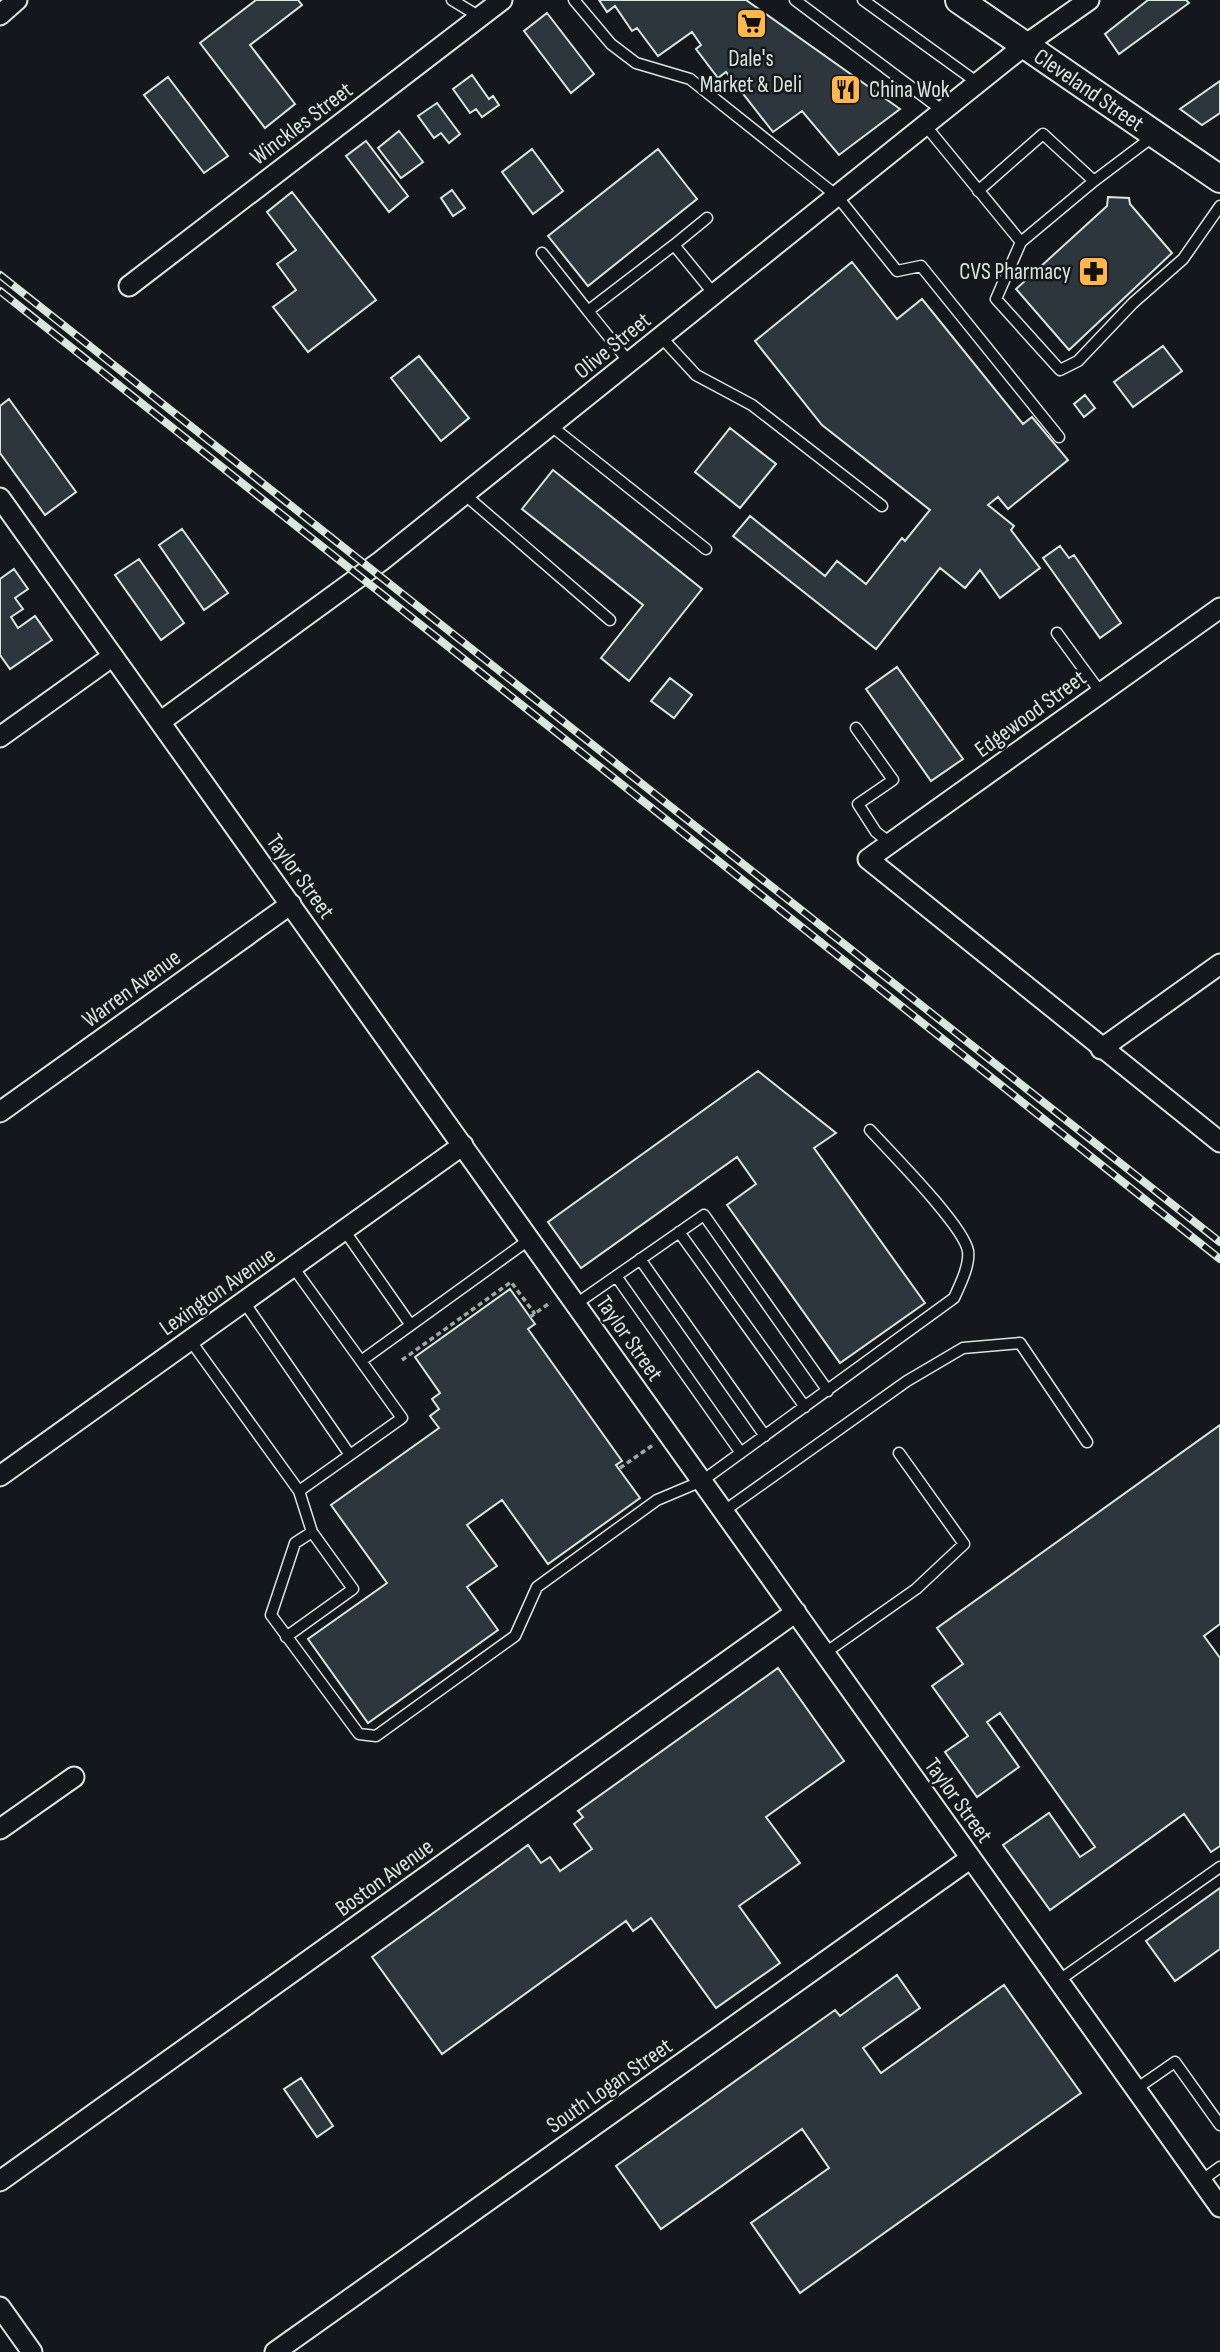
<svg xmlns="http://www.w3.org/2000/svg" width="1220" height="2352" font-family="'Sofia Sans Condensed',sans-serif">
  <rect width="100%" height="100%" fill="#14181c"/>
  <!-- building -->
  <path fill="#2c363c" stroke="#d8e6dc" stroke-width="2" d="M256,0H298L302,5L250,45L295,104L265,128L200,43Z
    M599,0H746L900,109L839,155L802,111L773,132L726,72L718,78L696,49L701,45L692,32L658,56L637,28L632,31L615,6L607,12Z
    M1148,0H1186L1189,3L1119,54L1105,34Z
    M547,13L594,74L571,93L524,31Z
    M472,75L489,99L493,96L499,105L482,117L476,109L470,113L453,89Z
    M168,77L228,156L204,173L144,95Z
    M1220,81V113L1202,125L1180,109Z
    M437,103L460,134L449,143L441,133L434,138L418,116Z
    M399,131L423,162L401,178L378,148Z
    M366,141L408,196L389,212L346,156Z
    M532,149L563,191L533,214L502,172Z
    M658,149L697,199L588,286L548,236Z
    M452,190L465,208L453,216L441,198Z
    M292,192L376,300L308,352L273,307L296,290L277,264L296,250L267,212Z
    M1108,197L1129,198L1130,204L1172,253L1069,350L1016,289L1107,206Z
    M852,262L897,319L922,299L1023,424L1032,417L1068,460L1008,509L998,497L988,505L1014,526L1011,530L1040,568L1000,598L980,570L965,588L940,568L876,649L733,536L750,516L825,576L837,561L866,584L902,538L905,541L930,510L822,425L755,341Z
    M1163,346L1182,371L1133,407L1114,382Z
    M419,356L469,418L441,441L391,378Z
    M1085,395L1095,408L1084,417L1074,404Z
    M9,399L76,492L45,515L0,453V406Z
    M730,428L776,464L740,508L695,472Z
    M553,470L702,589L629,681L601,658L643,605L522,509Z
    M182,529L228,593L204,610L159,545Z
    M1060,546L1069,558L1074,555L1121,623L1100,638L1043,558Z
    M139,559L184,623L161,640L115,575Z
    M14,569L28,589L15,598L23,609L11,617L18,628L35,616L52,640L10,669L0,655V579Z
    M897,667L963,759L931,781L866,689Z
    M670,678L692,695L674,718L651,701Z
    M758,1071L836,1133L814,1148L925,1303L840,1363L727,1205L756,1184L737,1157L581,1268L548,1222Z
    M510,1289L535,1324L528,1329L622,1461L616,1465L640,1498L548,1564L502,1500L467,1525L497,1566L467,1587L498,1630L368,1723L308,1639L387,1583L331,1505L439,1428L430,1416L439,1409L432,1399L440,1393L415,1357Z
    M1220,1425V1624L1204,1636L1220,1658V1846L1211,1852L1184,1814L1050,1910L1003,1845L1049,1813L1080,1857L1095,1847L1000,1713L987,1722L1019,1767L977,1797L945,1752L968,1736L932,1686L963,1664L937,1628Z
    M778,1668L844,1761L766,1817L800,1863L739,1906L780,1963L716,2008L651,1918L633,1931L626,1921L442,2054L372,1957L528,1845L541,1863L550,1857L560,1871L592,1849L574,1824L583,1817L578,1811Z
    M1220,1888V1949L1175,1981L1146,1941Z
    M897,1975L920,2008L863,2048L881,2073L1004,1985L1081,2093L800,2293L751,2223L829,2168L802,2129L661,2229L616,2166L835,2010L840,2016Z
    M301,2078L333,2126L317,2137L284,2089Z"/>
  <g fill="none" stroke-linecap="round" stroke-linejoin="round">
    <defs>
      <path id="service" d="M452,0L480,17
        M574,0L611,44L636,63L690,79L837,196L897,271L921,266L1059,437
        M795,0L943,111
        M863,0L978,83
        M925,125L1021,242
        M1094,181L1021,242L996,299L1060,370L1078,361L1133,303L1183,259L1220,206
        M978,191L1043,134L1094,181L1155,135
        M707,218L674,245L714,294
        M542,253L588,311L674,245
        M588,311L629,362
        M661,337L696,375L752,405L882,506
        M550,425L706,549
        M464,494L610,620
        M1057,633L1101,693
        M856,728L893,780L858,804L876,832L890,843
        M344,1230L410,1324
        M679,1232L805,1407
        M640,1259L765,1436
        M293,1267L361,1361L530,1239
        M616,1276L741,1453
        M576,1304L704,1215L828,1391
        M190,1340L299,1491L350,1455L244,1302
        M350,1455L402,1418L361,1361
        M299,1491L312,1532
        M724,1511L907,1381L963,1348L1020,1343L1087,1442
        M286,1637L353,1589L312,1532L295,1543L271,1615L359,1734L376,1736L515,1636L537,1587L657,1500L702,1481L954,1298C960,1285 970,1265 968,1251C964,1226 890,1152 870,1130
        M825,1653L916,1589L964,1544L899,1453
        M1058,1981L1220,1867
        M1136,2089L1175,2062L1220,2125
        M1201,2181L1220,2167"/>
      <path id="minor" d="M0,15L17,0
        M129,286L502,0
        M0,498L1220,2207
        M1220,608L868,859L1220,1142
        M160,722L381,561L1025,45L1089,0
        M0,737L113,656
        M1101,1049L1220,964
        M0,1112L291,904
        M0,1476L463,1145
        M0,1829L74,1777
        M0,2181L796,1612
        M0,2307L32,2352
        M275,2352L971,1858"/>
      <g id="secondary">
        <path id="s1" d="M959,0L1220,179"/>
      </g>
    </defs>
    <!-- service casing -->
    <use href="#service" stroke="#d8e6dc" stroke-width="13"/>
    <!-- minor casing -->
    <use href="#minor" stroke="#d8e6dc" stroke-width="23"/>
    <!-- secondary casing -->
    <use href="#secondary" stroke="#d8e6dc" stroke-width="30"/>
    <!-- path -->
    <path stroke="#9da8a2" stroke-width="3.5" stroke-dasharray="5 3.5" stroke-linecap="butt" d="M530,1317L551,1302
      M402,1360L511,1282L535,1314
      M620,1468L653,1445"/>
    <!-- service -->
    <use href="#service" stroke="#14181c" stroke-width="10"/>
    <!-- minor -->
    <use href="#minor" stroke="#14181c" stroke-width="19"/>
    <!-- secondary -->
    <use href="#secondary" stroke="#14181c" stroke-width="26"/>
    <defs>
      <path id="rail" d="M0,275L1220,1242
        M0,291L1220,1259"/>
    </defs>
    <!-- rail casing -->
    <use href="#rail" stroke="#d8e6dc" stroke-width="8"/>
    <!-- rail -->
    <use href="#rail" stroke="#14181c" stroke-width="5" stroke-dasharray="16" stroke-linecap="butt"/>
  </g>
  <!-- icons -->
  <defs>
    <symbol id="supermarket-square" viewBox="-11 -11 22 22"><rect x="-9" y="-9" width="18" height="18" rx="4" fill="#ffb74d" stroke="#14181c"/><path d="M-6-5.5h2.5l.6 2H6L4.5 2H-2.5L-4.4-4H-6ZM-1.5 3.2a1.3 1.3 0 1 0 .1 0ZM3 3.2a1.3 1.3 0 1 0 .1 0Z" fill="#111"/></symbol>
    <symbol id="restaurant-square" viewBox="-11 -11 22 22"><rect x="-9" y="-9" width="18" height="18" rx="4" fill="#ffb74d" stroke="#14181c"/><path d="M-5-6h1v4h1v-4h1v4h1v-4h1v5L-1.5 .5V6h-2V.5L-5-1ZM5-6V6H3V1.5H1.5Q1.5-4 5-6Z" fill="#111"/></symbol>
    <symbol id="pharmacy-square" viewBox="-11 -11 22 22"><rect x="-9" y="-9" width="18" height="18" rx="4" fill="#ffb74d" stroke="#14181c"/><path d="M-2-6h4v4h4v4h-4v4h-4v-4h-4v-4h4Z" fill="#111"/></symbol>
  </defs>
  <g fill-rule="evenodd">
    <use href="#supermarket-square" x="734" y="6" width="35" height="35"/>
    <use href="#restaurant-square" x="828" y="72" width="35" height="35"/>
    <use href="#pharmacy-square" x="1076" y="254" width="35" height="35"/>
  </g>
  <g text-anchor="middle" stroke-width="5" stroke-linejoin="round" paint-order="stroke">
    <!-- poi labels -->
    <g font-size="23" fill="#d8e6dc" stroke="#14181c">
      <text x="751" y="66">Dale's<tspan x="751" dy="26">Market &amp; Deli</tspan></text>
      <text x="869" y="97" text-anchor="start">China Wok</text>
      <text x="1071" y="279" text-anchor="end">CVS Pharmacy</text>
    </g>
    <!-- street labels -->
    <g font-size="23" fill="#d8e6dc" stroke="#14181c">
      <text dy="8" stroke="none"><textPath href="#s1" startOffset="158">Cleveland Street</textPath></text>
      <text transform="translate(301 123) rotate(-37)" y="8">Winckles Street</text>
      <text transform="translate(612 345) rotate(-39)" y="8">Olive Street</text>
      <text transform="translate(1030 713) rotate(-36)" y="8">Edgewood Street</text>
      <text transform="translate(301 876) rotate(54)" y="8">Taylor Street</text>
      <text transform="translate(131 988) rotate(-36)" y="8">Warren Avenue</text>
      <text transform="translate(217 1291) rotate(-35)" y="8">Lexington Avenue</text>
      <text transform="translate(630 1338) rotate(55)" y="8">Taylor Street</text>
      <text transform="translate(959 1800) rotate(54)" y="8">Taylor Street</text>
      <text transform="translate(384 1877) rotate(-36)" y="8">Boston Avenue</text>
      <text transform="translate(609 2085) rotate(-35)" y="8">South Logan Street</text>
    </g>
  </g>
</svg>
